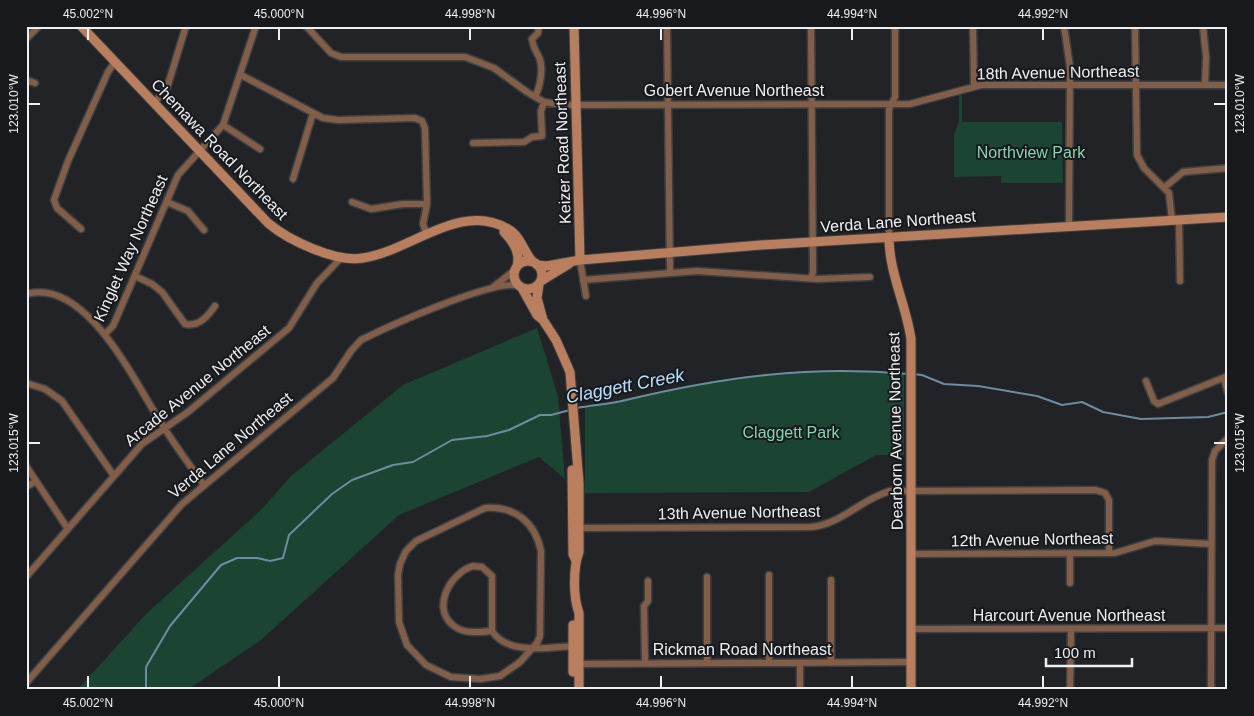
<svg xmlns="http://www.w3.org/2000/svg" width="1254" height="716" font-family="Arial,sans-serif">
  <rect width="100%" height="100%" fill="#212326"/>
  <!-- green -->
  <path fill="#1b4433" d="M962,89V122H1062L1063,183H1001V176L954,177V135L959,122V90Z
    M537,328L558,396L565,479L539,457L399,515L261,640L187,690H77L147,613L261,510L291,476L403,385Z
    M856,370L904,373V455H876L809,492L585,493V407C626,400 667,389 708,382C757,373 807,371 856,370Z"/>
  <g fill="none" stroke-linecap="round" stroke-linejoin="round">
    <!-- stream -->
    <path stroke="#6d8ca0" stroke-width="2" d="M913,374L922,375L944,384L978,386L1037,396L1062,405L1082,402L1103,412L1141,419L1208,417L1228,412
      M577,408C593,405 610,404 626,400C722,377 809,365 909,374
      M146,690V667L170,626L221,565L237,558H257L270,561L283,558L289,535L332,494L352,480L393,465L413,462L452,440L487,436L509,430L540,415H551L570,410"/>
    <defs>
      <path id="street" d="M306,26L331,53L341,57H465L494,68L527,92L544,102L564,105L910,104L981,85H1228
        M667,26L670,273
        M973,26L974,86
        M1064,26L1070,67L1069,226
        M1135,26L1137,155L1144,168L1169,193L1172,220
        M1203,26L1206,57L1205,85
        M26,39L39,26
        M241,75L323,118L338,120L415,118L422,121L425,128L427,204L423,224L427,235
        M26,80L35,83
        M535,97C540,87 544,68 539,57C535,49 533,48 532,39L538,33L539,26
        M154,103L167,88L186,26
        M223,125L260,149
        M473,143L524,142L532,137L542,136L541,111L544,102
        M293,179L313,113
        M1165,187L1183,172L1228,168
        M167,202L188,211L204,230
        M352,202L371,209L403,204H427
        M1179,219L1180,281
        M81,229L57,208L54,200L68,161L108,72L115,62
        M889,237V109L895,97V26
        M580,260L586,296
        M135,276L152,284L162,292L185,324C199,327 208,316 215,306
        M811,278L813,272L811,26
        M583,280L697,271L817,279L870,277
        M493,287L515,270
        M26,294C86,277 134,381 160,421C173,443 189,464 204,485
        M105,334L113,326L178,175L223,125L256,26
        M1224,378L1228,393
        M1146,381L1154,401L1158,404L1228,376
        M26,383L45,389L62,401L114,476
        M26,466L68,529
        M26,487L36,481
        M485,508C515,506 535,522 541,551L540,636L537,643L520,662L500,676L480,679L451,677L426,665L407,645L399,622L398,575L400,564L406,551L416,541Z
        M575,528L811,527C842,524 861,499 890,491L1096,490L1105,493L1109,500V553
        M911,554L1115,553L1155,541L1211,544
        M1070,554V583
        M473,566L482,567L492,576V631C481,632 467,634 457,628C429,612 449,573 473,566Z
        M26,577L142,444L188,412L289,328L317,283L342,257
        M831,580V663
        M911,629L1228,628
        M492,631C508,656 550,647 575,646
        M707,662V577
        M645,663L644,606L648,601V581
        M769,663V575
        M800,663V690
        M575,664L911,662
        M26,683L182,504L333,378L351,351L361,340C387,327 495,278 519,286
        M1070,690L1071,629
        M1211,690L1212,460L1215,451L1228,438"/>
      <path id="secondary" d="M81,26L268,223C288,240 336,263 363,258C411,251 460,201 508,229C521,236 524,253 533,262
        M574,26L580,260
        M504,232C513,241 521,252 517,266
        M889,237C889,273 906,304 911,339V690
        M514 275a14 14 0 1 1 28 0a14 14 0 1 1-28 0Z
        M537,265L547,266L580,260L761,245L1228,217
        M541,281L569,264
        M539,284L537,298L543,320
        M522,288L537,315L543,320L556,340L570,372L579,483V552C573,568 573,597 579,613V690
        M572,470L573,554L576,561
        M573,625V672"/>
    </defs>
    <!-- street casing -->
    <use href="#street" stroke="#3e4042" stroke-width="9"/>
    <!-- secondary casing -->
    <use href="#secondary" stroke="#3e4042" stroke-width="11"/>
    <!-- street -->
    <use href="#street" stroke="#825e49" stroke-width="6"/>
    <!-- secondary -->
    <use href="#secondary" stroke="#b87e5d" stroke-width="9"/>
  </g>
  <!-- ticks -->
  <path fill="none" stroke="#eeeff1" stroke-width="2" d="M88,28V40M279,28V40M470,28V40M661,28V40M852,28V40M1043,28V40M28,104H40M1214,104H1226M28,443H40M1214,443H1226M88,676V688M279,676V688M470,676V688M661,676V688M852,676V688M1043,676V688"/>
  <g text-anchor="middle" stroke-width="4" stroke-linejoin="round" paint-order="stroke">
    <!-- street labels -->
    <g font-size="16" fill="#eeeff1" stroke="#18191d">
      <text transform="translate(1058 72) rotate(-1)" y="6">18th Avenue Northeast</text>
      <text x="734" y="96">Gobert Avenue Northeast</text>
      <text transform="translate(562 143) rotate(-92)" y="6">Keizer Road Northeast</text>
      <text transform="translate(220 149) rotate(46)" y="6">Chemawa Road Northeast</text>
      <text transform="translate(898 221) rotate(-4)" y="6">Verda Lane Northeast</text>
      <text transform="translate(130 248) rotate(-66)" y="6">Kinglet Way Northeast</text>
      <text transform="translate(197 385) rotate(-39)" y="6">Arcade Avenue Northeast</text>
      <text transform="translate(895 431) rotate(-91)" y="6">Dearborn Avenue Northeast</text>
      <text transform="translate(230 445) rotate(-40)" y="6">Verda Lane Northeast</text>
      <text transform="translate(739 512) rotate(-1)" y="6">13th Avenue Northeast</text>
      <text transform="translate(1032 539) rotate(-1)" y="6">12th Avenue Northeast</text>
      <text x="1069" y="621">Harcourt Avenue Northeast</text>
      <text x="742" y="655">Rickman Road Northeast</text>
    </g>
    <!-- park labels -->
    <g font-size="16" fill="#83d5b0" stroke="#18191d">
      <text x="1031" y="158">Northview Park</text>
      <text x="791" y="438">Claggett Park</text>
    </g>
    <!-- water labels -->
    <g font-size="18" font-style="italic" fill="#b7e0fc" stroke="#18191d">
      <text transform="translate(625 386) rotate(-11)" y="6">Claggett Creek</text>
    </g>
  </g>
  <!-- border -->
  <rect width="1254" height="716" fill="none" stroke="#18191d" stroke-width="55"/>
  <!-- scale -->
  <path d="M1046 658v8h86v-8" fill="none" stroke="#eeeff1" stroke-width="2.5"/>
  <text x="1054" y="658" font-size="15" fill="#eeeff1" stroke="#18191d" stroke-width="4" paint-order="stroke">100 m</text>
  <rect x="28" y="28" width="1198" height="660" fill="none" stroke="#eeeff1" stroke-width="2"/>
  <g font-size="12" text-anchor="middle" fill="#eeeff1">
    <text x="88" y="18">45.002°N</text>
    <text x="279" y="18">45.000°N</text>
    <text x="470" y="18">44.998°N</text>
    <text x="661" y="18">44.996°N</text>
    <text x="852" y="18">44.994°N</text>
    <text x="1043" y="18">44.992°N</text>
    <text transform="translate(1240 104) rotate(-90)" y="4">123.010°W</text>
    <text transform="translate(14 104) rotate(-90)" y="4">123.010°W</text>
    <text transform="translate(1240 443) rotate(-90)" y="4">123.015°W</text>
    <text transform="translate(14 443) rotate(-90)" y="4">123.015°W</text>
    <text x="88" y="707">45.002°N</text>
    <text x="279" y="707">45.000°N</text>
    <text x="470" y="707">44.998°N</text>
    <text x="661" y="707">44.996°N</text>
    <text x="852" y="707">44.994°N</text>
    <text x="1043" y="707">44.992°N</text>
  </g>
</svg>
